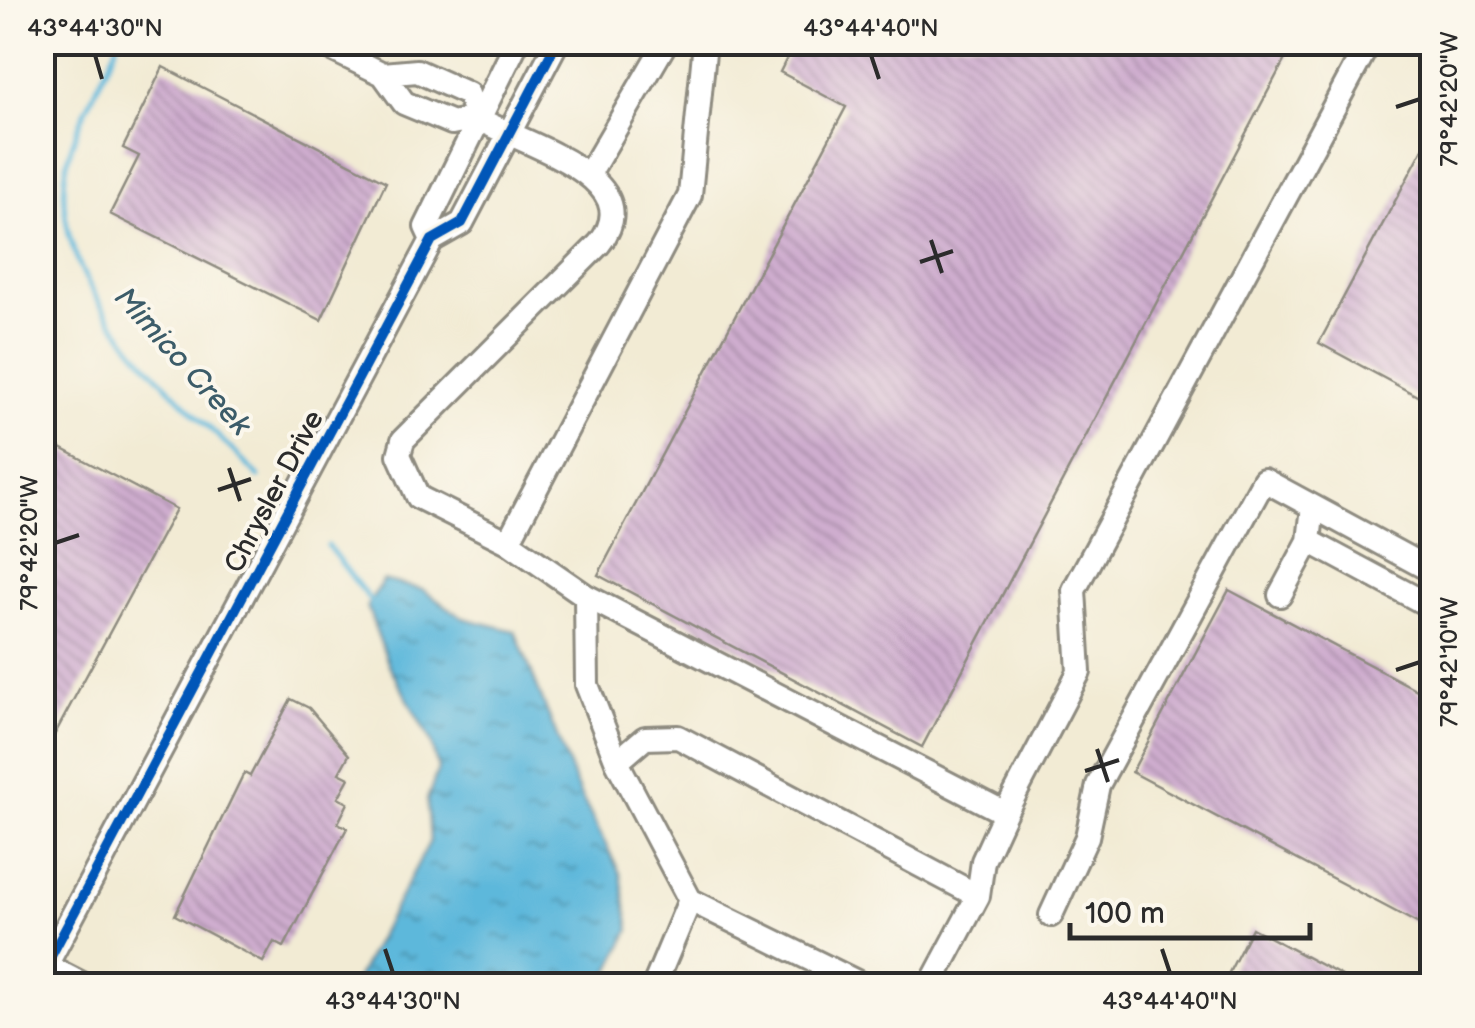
<svg xmlns="http://www.w3.org/2000/svg" width="1475" height="1028" font-family="'Balsamiq Sans',sans-serif">
  <defs>
    <pattern id="water-ripples" width="26" height="14" patternUnits="userSpaceOnUse" patternTransform="scale(2.5)"><rect width="26" height="14" fill="#5db8db"/><path d="M2 4q2-2 4 0t4 0M15 11q2-2 4 0t4 0" fill="none" stroke="#4d96b2"/></pattern>
    <pattern id="building-back-hatch" width="6" height="6" patternUnits="userSpaceOnUse" patternTransform="scale(2.5)"><rect width="6" height="6" fill="#cfadcf"/><path d="M-1 5l2 2M0 0l6 6M5-1l2 2" fill="none" stroke="#a88da8"/></pattern>
  </defs>
  <rect width="100%" height="100%" fill="#fbf7ec"/>
  <filter id="ink" filterUnits="userSpaceOnUse"><feTurbulence type="fractalNoise" baseFrequency=".01" numOctaves="2"/><feDisplacementMap in="SourceGraphic" scale="20" xChannelSelector="R" yChannelSelector="G"/><feConvolveMatrix kernelMatrix="1 2 1 2 8 2 1 2 1" color-interpolation-filters="sRGB"/></filter>
  <filter id="wash" filterUnits="userSpaceOnUse"><feTurbulence type="fractalNoise" baseFrequency=".0048" numOctaves="4" result="noise"/><feDisplacementMap in="SourceGraphic" scale="40" xChannelSelector="R" yChannelSelector="G"/><feGaussianBlur stdDeviation="2.25" result="paint"/><feColorMatrix in="noise" values="0 0 0 0 0 0 0 0 0 0 0 0 0 0 0 0 0 1.4 0 .05"/><feComposite in="paint" operator="in"/></filter>
  <g filter="url(#wash)">
    <rect width="100%" height="100%" fill="#f2ebd4"/>
    <!-- water -->
    <path fill="url(#water-ripples)" stroke="#447283" stroke-width="2.5" d="M383,580L423,590L463,618L515,631L579,792L621,875L630,930L603,985H353L430,841L427,800L438,769L431,742L388,663L367,606Z"/>
    <g fill="none" stroke-linecap="round" stroke-linejoin="round">
      <!-- stream -->
      <path stroke="#5db8db" stroke-width="5" d="M118,42C103,79 79,117 69,155C35,286 180,394 259,477
        M328,546L372,603"/>
    </g>
    <g id="blocks">
      <!-- building -->
      <path fill="url(#building-back-hatch)" d="M795,42H1294L922,747L598,575L846,107L780,72Z
        M163,67L386,182L321,320L110,214L139,156L123,148Z
        M1432,132V404L1319,343Z
        M42,438L176,509L42,758Z
        M1229,590L1432,698V931L1132,772Z
        M291,699L309,708L349,755L339,773L349,778L338,798L348,803L338,823L347,828L284,947L274,942L263,962L175,915L244,773L250,776Z
        M1252,928L1361,986H1222Z"/>
    </g>
  </g>
  <g filter="url(#ink)">
    <use href="#blocks" fill-opacity="0" stroke="#8e8b80" stroke-width="2.5"/>
    <g fill="none" stroke-linecap="round" stroke-linejoin="round">
      <defs>
        <path id="minor" d="M317,42L383,74L404,103L452,123L477,118
          M383,74L417,71L468,94L477,118C519,143 653,178 599,244L403,440L399,455L418,497L508,542L586,596L1005,813
          M589,174L666,42
          M432,240L426,227L517,42
          M1313,507L1309,541L1432,607
          M508,542L690,195L705,42
          M1280,595L1309,541
          M586,596L587,685L617,762L690,900L654,986
          M617,762L645,738L678,737L978,896
          M690,900L865,986
          M1051,915L1087,837L1098,785L1264,480L1432,571
          M47,966L86,986
          M42,973L432,240L462,223L557,42
          M930,986L978,896L983,861L1005,813L1079,672L1074,590L1369,42"/>
      </defs>
      <!-- minor casing -->
      <use href="#minor" stroke="#8e8b80" stroke-width="28"/>
      <!-- minor -->
      <use href="#minor" stroke="#fff" stroke-width="22"/>
      <defs>
        <path id="cycleway" d="M42,973L432,240L462,223L557,42"/>
      </defs>
      <!-- cycleway casing -->
      <use href="#cycleway" stroke="#fbf7ec" stroke-width="16"/>
      <!-- cycleway -->
      <use href="#cycleway" stroke="#0057b8" stroke-width="10"/>
    </g>
  </g>
  <!-- ticks -->
  <path fill="none" stroke="#2b2b2b" stroke-width="4" d="M95,55L102,79M871,55L879,79M1396,107L1420,99M931,240L942,273M920,262L953,251M229,468L240,501M218,490L251,479M55,543L79,535M1396,670L1420,662M1097,749L1108,782M1085,771L1119,760M385,949L393,973M1162,949L1170,973"/>
  <g text-anchor="middle" stroke-width="8" stroke-linejoin="round" paint-order="stroke">
    <!-- street labels -->
    <g font-size="28" fill="#2b2b2b" stroke="#fbf7ec">
      <text transform="translate(273 491) rotate(-62)" y="10">Chrysler Drive</text>
    </g>
    <!-- water labels -->
    <g font-size="30" font-style="italic" fill="#3c5c69" stroke="#fbf7ec">
      <text transform="translate(183 361) rotate(48)" y="10">Mimico Creek</text>
    </g>
  </g>
  <!-- margin -->
  <rect width="1475" height="1028" fill="none" stroke="#fbf7ec" stroke-width="110"/>
  <!-- scale -->
  <path d="M1070 923v15h240v-15" fill="none" stroke="#2b2b2b" stroke-width="5"/>
  <text x="1085" y="923" font-size="30" fill="#2b2b2b" stroke="#fbf7ec" stroke-width="8" paint-order="stroke">100 m</text>
  <rect x="55" y="55" width="1365" height="918" fill="none" stroke="#2b2b2b" stroke-width="4"/>
  <g font-size="25" text-anchor="middle" fill="#2b2b2b">
    <text x="95" y="36">43°44'30"N</text>
    <text x="871" y="36">43°44'40"N</text>
    <text transform="translate(1448 99) rotate(-90)" y="9">79°42'20"W</text>
    <text transform="translate(28 543) rotate(-90)" y="9">79°42'20"W</text>
    <text transform="translate(1448 662) rotate(-90)" y="9">79°42'10"W</text>
    <text x="393" y="1009">43°44'30"N</text>
    <text x="1170" y="1009">43°44'40"N</text>
  </g>
</svg>
